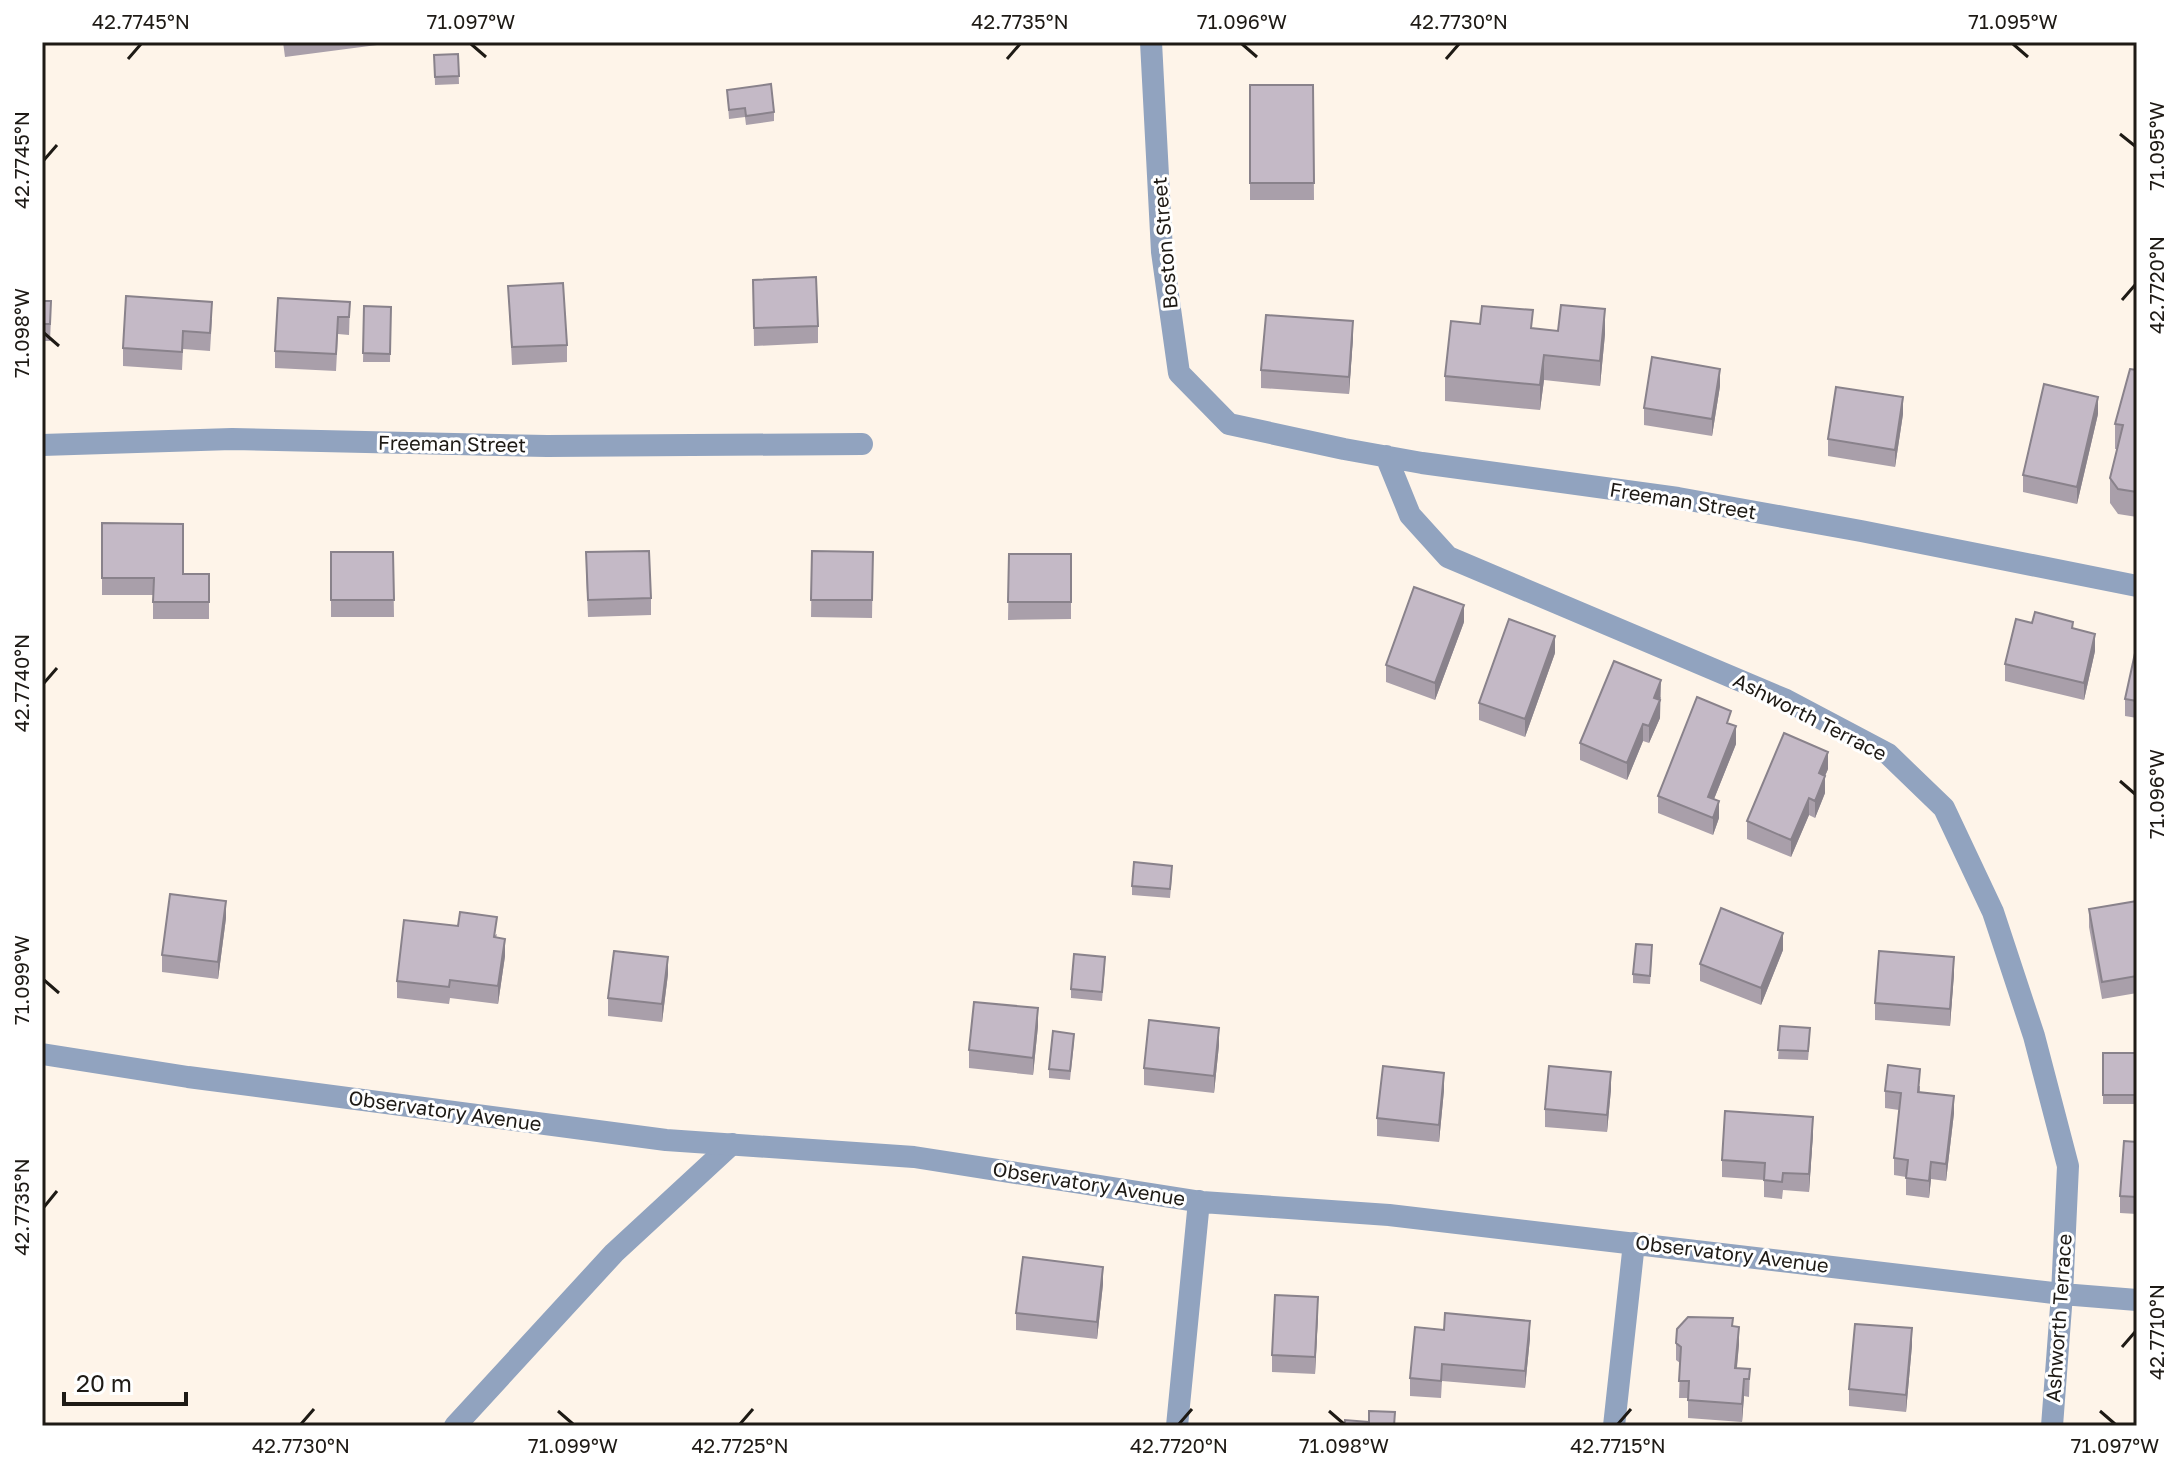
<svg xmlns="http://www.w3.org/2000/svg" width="2179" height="1468" font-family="'Golos Text',sans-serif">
  <rect width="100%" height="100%" fill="#fef4e9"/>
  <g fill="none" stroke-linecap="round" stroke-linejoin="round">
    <!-- service -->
    <path stroke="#91a3bf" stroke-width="22" d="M455,1426L614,1253L732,1144"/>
    <!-- minor -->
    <path stroke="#91a3bf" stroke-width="22" d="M1151,42L1162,252L1179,373L1229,424L1344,449L1422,463L1678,498L1861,531L2137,586
      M42,445L232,439L547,446L862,444
      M1386,456L1410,515L1448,557L1786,700L1888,754L1944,808L1993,912L2034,1036L2068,1166L2062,1294L2052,1426
      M42,1054L188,1077L666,1140L914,1157L1202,1202L1389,1215L2062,1294L2137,1300
      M1177,1426L1199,1201
      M1614,1426L1634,1243"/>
  </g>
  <!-- wall -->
  <path fill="#a99faa" d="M283,42H400L285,57Z
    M458,54L459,84L435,85L434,55Z
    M1250,85H1313L1314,200H1250Z
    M727,90L774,112V121L746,125L745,117L729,119Z
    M753,280L818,326V343L754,346Z
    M508,286L567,345V362L512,365Z
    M42,301L51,319L50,341H42Z
    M350,302L349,335L338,334L336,371L275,368V351Z
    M364,306L391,307L390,362H363Z
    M212,319L210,351L183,349L182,370L123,366V348Z
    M1533,329L1605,334L1600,386L1544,380L1540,410L1445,401V376Z
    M1353,338L1349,394L1261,388V370Z
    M2137,370V517L2118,514L2110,503V478L2117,449H2115V424Z
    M1720,386L1712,436L1644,425V408Z
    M1903,414L1895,467L1828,456V439Z
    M2098,414L2077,504L2023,492V475Z
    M102,523L183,574H209V619H153V595H102Z
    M812,551L873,552L872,618L811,617Z
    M331,552H393L394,617H331Z
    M1009,554H1071V619L1008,620Z
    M586,570L651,598V615L588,617Z
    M1464,622L1435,700L1386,682V665Z
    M2032,623L2073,629L2095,651L2084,700L2005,681V664Z
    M2137,644V718L2125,716V699Z
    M1555,653L1525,737L1479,720V703Z
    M1661,697L1660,700V718L1649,743L1643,741L1627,780L1580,760V743Z
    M1731,724L1736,744L1714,799L1719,818L1713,835L1658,813V796Z
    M1828,769L1825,776V793L1815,818L1809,815L1791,857L1747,839V821Z
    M1172,875L1170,898L1132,895V886Z
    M2137,901V993L2102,999L2089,927V909Z
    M226,918L218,979L162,972V955Z
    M497,934L496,938L505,956L498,1004L450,998L449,1004L397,998V981Z
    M1783,950L1761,1005L1700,981V964Z
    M1652,954L1650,984L1633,983V974Z
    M1105,966L1102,1001L1071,998V989Z
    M668,974L662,1022L608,1016V998Z
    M1954,974L1950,1026L1875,1020V1003Z
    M1038,1026L1033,1075L969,1068V1050Z
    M1780,1026L1810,1037L1808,1060L1778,1059Z
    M1074,1042L1070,1080L1049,1078V1069Z
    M1219,1045L1214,1093L1144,1085V1068Z
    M2103,1053H2137V1104H2103Z
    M1920,1086V1092L1954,1113L1946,1181L1931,1179L1929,1198L1906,1195V1177L1894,1175V1158L1899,1110L1885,1108V1091Z
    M1611,1089L1607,1132L1545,1127V1109Z
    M1444,1090L1439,1142L1377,1136V1118Z
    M1813,1134L1809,1192L1783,1190L1782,1199L1764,1197V1180L1722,1177V1160Z
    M2137,1142V1214L2120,1213V1196Z
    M1103,1284L1097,1339L1016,1330V1313Z
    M1318,1314L1315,1374L1272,1372V1355Z
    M1733,1326L1739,1344L1737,1368L1750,1369L1749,1397L1744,1396L1742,1422L1688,1418V1398H1679L1680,1363L1676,1360V1343Z
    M1444,1330L1530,1338L1525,1388L1442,1381L1441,1398L1410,1396V1378Z
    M1912,1345L1906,1412L1849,1406V1389Z"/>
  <!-- shaded-wall -->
  <path fill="#89828b" d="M1605,309V334L1600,386V361Z
    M1353,321V338L1349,394V377Z
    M1544,355V380L1540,410V385Z
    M1720,369V386L1712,436V419Z
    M1903,397V414L1895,467V450Z
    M2098,397V414L2077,504V487Z
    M1464,605V622L1435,700V683Z
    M2095,634V651L2084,700V683Z
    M1555,636V653L1525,737V719Z
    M1661,680L1660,718L1649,743V726L1654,698Z
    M1643,724V741L1627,780V763Z
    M1736,726V744L1708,814V797Z
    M1828,752V769L1819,790V773Z
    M1825,776V793L1815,818V801Z
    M1809,798V815L1791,857V840Z
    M1719,801V818L1713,835V818Z
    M226,901V918L218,979V962Z
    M1783,933V950L1761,1005V988Z
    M505,939V956L498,1004V986Z
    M668,957V974L662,1022V1004Z
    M1954,957V974L1950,1026V1009Z
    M1038,1008V1026L1033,1075V1058Z
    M1219,1028V1045L1214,1093V1076Z
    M1611,1072V1089L1607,1132V1115Z
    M1444,1073V1090L1439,1142V1125Z
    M1954,1096V1113L1946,1181V1164Z
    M1813,1117V1134L1809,1192V1174Z
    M1931,1162V1179L1929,1198V1181Z
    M1103,1267V1284L1097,1339V1322Z
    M1318,1297V1314L1315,1374V1357Z
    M1530,1321V1338L1525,1388V1371Z
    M1739,1327V1344L1735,1385V1368Z
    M1912,1328V1345L1906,1412V1395Z
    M1744,1379V1396L1742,1422V1404Z"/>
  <!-- building -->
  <path fill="#c4b9c6" stroke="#89828b" stroke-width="2" d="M458,54L459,76L435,77L434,55Z
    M771,84L774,112L746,116L745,108L729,110L727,90Z
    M1250,85H1313L1314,183H1250Z
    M816,277L818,326L754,328L753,280Z
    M563,283L567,345L512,347L508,286Z
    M126,296L212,302L210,333L183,331L182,352L123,348Z
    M278,298L350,302L349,317H338L336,354L275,351Z
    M42,301H51L50,324H42Z
    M1561,305L1605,309L1600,361L1544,355L1540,385L1445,376L1451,321L1480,324L1482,306L1533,310L1531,328L1558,331Z
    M364,306L391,307L390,354L363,353Z
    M1266,315L1353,321L1349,377L1261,370Z
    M1652,357L1720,369L1712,419L1644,408Z
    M2130,369L2137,370V492L2118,489L2110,478L2123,425L2115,424Z
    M2044,384L2098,397L2077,487L2023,475Z
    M1836,387L1903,397L1895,450L1828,439Z
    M102,523L183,524V574H209V602H153L154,578H102Z
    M649,551L651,598L588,600L586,552Z
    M812,551L873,552L872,600H811Z
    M331,552H393L394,600H331Z
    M1009,554H1071V602H1008Z
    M1414,587L1464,605L1435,683L1386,665Z
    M2035,612L2073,622L2072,628L2095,634L2084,683L2005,664L2016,619L2032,623Z
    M1509,619L1555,636L1525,719L1479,703Z
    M2137,644V701L2125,699Z
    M1614,661L1661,680L1654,698L1660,700L1649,726L1643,724L1627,763L1580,743Z
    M1697,697L1731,711L1727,723L1736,726L1708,797L1719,801L1713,818L1658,796Z
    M1784,733L1828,752L1819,773L1825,776L1815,801L1809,798L1791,840L1747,821Z
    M1134,862L1172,866L1170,889L1132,886Z
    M170,894L226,901L218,962L162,955Z
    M2137,901V976L2102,982L2089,909Z
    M1721,908L1783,933L1761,988L1700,964Z
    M460,912L497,917L494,937L505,939L498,986L450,980L449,987L397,981L404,920L458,926Z
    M1636,944L1652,945L1650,976L1633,974Z
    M614,951L668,957L662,1004L608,998Z
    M1879,951L1954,957L1950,1009L1875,1003Z
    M1074,954L1105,957L1102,992L1071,989Z
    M974,1002L1038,1008L1033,1058L969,1050Z
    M1149,1020L1219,1028L1214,1076L1144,1068Z
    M1780,1026L1810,1028L1808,1051L1778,1050Z
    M1053,1031L1074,1034L1070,1071L1049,1069Z
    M2103,1053H2137V1095H2103Z
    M1888,1065L1920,1069L1918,1092L1954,1096L1946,1164L1931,1162L1929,1181L1906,1178L1908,1160L1894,1158L1901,1093L1885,1091Z
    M1383,1066L1444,1073L1439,1125L1377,1118Z
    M1549,1066L1611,1072L1607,1115L1545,1109Z
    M1725,1111L1813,1117L1809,1174L1783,1173L1782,1182L1764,1180L1765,1163L1722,1160Z
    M2124,1141L2137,1142V1197L2120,1196Z
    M1023,1257L1103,1267L1097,1322L1016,1313Z
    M1275,1295L1318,1297L1315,1357L1272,1355Z
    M1445,1313L1530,1321L1525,1371L1442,1364L1441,1381L1410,1378L1415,1327L1444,1330Z
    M1688,1317L1733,1318L1732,1326L1739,1327L1735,1368L1750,1369L1749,1379H1744L1742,1404L1688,1400L1689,1381H1679L1681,1347L1676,1343L1677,1329Z
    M1855,1324L1912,1328L1906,1395L1849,1389Z
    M1369,1411L1395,1412L1394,1426H1345V1420L1369,1422Z"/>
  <!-- ticks -->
  <path fill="none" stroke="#1e1a15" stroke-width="3" d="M471,44L486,57M1242,44L1257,57M2013,44L2028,57M128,59L141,44M1007,59L1020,44M1446,59L1459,44M2120,134L2135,146M44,160L57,145M2122,300L2135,285M44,333L59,346M44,683L57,668M2120,781L2135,794M44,980L59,993M44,1207L57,1191M2122,1347L2135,1332M558,1411L573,1424M1329,1411L1344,1424M2100,1411L2115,1424M301,1424L314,1409M740,1424L753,1409M1179,1424L1192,1409M1618,1424L1631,1409"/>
  <g text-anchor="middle" stroke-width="6" stroke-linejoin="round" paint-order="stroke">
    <!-- street labels -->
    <g font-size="20" fill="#1e1a15" stroke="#fff">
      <text transform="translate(1165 243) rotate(-95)" y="7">Boston Street</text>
      <text transform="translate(452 444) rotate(1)" y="7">Freeman Street</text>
      <text transform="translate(1683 501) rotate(9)" y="7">Freeman Street</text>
      <text transform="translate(1810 717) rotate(27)" y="7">Ashworth Terrace</text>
      <text transform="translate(445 1111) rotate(8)" y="7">Observatory Avenue</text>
      <text transform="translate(1089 1184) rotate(9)" y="7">Observatory Avenue</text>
      <text transform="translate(1732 1254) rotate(7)" y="7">Observatory Avenue</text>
      <text transform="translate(2059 1318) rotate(-86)" y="7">Ashworth Terrace</text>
    </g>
  </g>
  <!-- border -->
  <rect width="2179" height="1468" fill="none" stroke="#ffffff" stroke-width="88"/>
  <!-- scale -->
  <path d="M64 1392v12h122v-12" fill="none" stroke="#1e1a15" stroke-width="4"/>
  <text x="76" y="1392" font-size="24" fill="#1e1a15" stroke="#ffffff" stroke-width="6" paint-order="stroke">20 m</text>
  <rect x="44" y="44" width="2091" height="1380" fill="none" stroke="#1e1a15" stroke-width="3"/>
  <g font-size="20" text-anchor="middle" fill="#1e1a15">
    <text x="141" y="29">42.7745°N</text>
    <text x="471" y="29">71.097°W</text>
    <text x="1020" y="29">42.7735°N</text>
    <text x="1242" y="29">71.096°W</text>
    <text x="1459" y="29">42.7730°N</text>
    <text x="2013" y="29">71.095°W</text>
    <text transform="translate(2157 146) rotate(-90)" y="7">71.095°W</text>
    <text transform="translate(22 160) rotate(-90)" y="7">42.7745°N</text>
    <text transform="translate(2157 285) rotate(-90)" y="7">42.7720°N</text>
    <text transform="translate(22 333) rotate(-90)" y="7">71.098°W</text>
    <text transform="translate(22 683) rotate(-90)" y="7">42.7740°N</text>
    <text transform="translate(2157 794) rotate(-90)" y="7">71.096°W</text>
    <text transform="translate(22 980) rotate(-90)" y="7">71.099°W</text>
    <text transform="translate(22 1207) rotate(-90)" y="7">42.7735°N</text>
    <text transform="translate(2157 1332) rotate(-90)" y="7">42.7710°N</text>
    <text x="301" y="1453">42.7730°N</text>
    <text x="573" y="1453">71.099°W</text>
    <text x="740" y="1453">42.7725°N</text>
    <text x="1179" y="1453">42.7720°N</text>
    <text x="1344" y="1453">71.098°W</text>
    <text x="1618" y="1453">42.7715°N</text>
    <text x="2115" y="1453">71.097°W</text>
  </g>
</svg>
